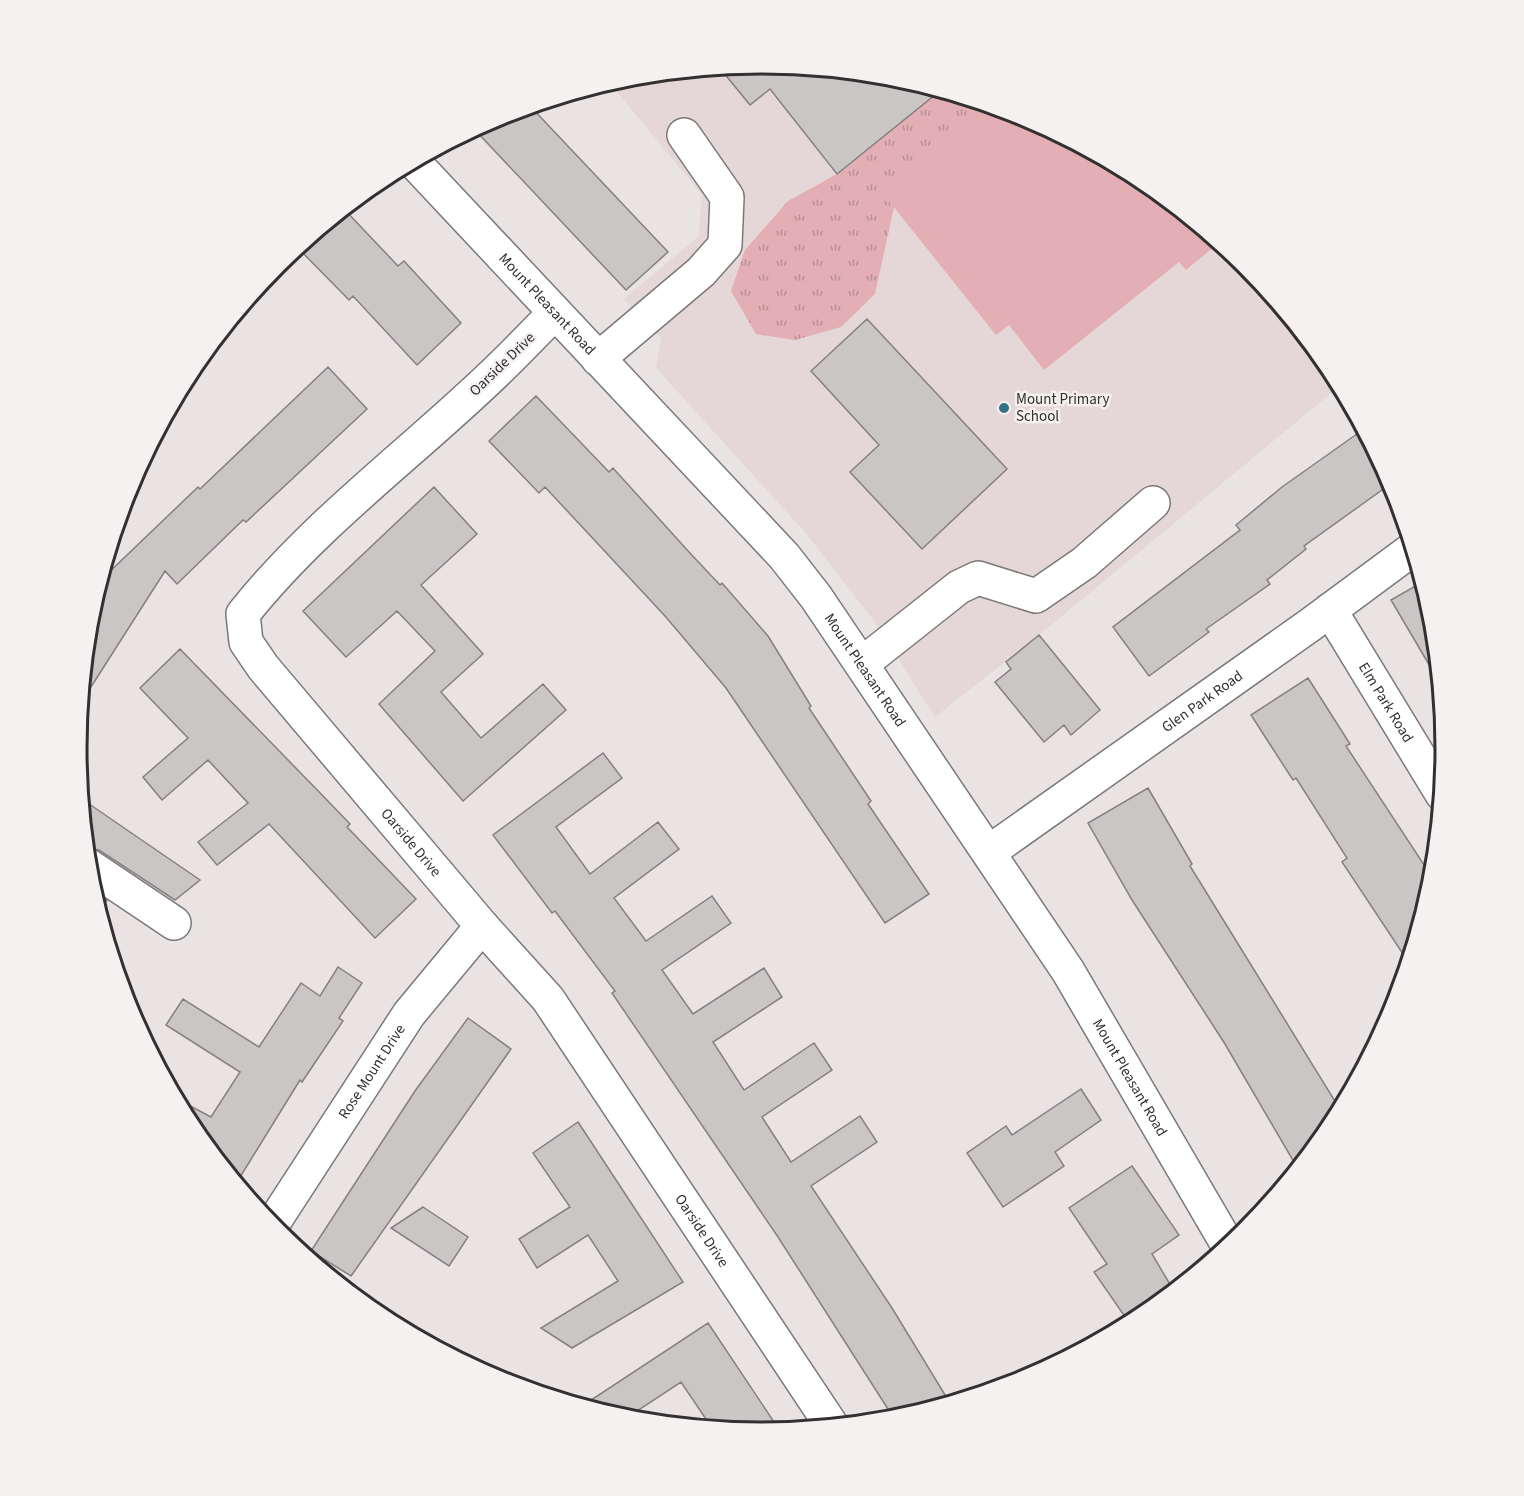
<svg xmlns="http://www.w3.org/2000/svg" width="1524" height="1496" font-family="'Source Sans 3',sans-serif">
  <defs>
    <pattern id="grass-tufts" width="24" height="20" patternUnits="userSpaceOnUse" patternTransform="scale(1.5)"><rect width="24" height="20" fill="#e3aeb4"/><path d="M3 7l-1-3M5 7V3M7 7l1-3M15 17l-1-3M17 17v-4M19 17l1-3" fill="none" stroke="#b98e93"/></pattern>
  </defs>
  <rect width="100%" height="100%" fill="#e9e3e4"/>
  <!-- built -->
  <path fill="#e5d6d7" d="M762,63L896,76L1024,115L1143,179L1247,264L1332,368L1341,385L1039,635L935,717L872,618L804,531L656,368L661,338L624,299L699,236L702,195L609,82L629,76Z"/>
  <!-- grass -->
  <path fill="url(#grass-tufts)" d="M941,90L996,106L885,196L894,207L875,294L841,327L795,340L756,334L731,291L745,250L788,201L837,174Z"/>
  <!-- green -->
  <path fill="#e3aeb4" d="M996,106L1024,115L1086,148L1092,155L1095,153L1143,179L1220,242L1186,270L1179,262L1044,370L1009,325L996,335L885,196Z"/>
  <!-- building -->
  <path fill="#cbc6c6" stroke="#857f80" stroke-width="1.5" d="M762,63L896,76L941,90L837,174L770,89L750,105L719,67Z
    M530,106L668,252L626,290L474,129L500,115Z
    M344,209L398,266L404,261L461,323L417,365L353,296L349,300L297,247Z
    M867,319L1007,469L922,549L850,472L879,445L811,371Z
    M328,367L367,409L246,522L243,520L177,584L165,571L82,701L90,614L100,581L198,487L200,489Z
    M536,396L609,472L613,468L689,552L720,585L722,583L768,636L811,706L809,708L871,801L868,804L929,894L885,923L726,688L665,616L545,487L539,493L489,441Z
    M1364,429L1393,482L1304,546L1306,549L1267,580L1270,584L1206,629L1209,632L1149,676L1113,627L1240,530L1236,525L1282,487Z
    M434,487L477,534L421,585L483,654L441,692L481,738L543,684L566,710L463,801L379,704L435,651L397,611L346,657L303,611Z
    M1424,581L1434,615L1441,685L1391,600Z
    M1039,635L1100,710L1071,735L1064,725L1044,742L995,682L1011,669L1006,662Z
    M180,649L325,798L350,824L347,827L416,899L375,938L269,824L217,865L198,842L248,803L208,760L162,800L143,777L188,738L140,688Z
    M1308,678L1350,744L1346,746L1434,880L1409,963L1342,862L1347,858L1296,778L1293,780L1251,715Z
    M603,753L622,778L556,827L590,874L658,822L679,849L614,898L646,941L712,896L731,923L662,970L693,1014L764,968L782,997L713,1042L744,1090L814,1043L832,1070L762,1117L791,1162L860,1116L877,1142L811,1186L892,1308L950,1403L895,1420L778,1237L612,993L615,991L555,911L552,913L493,835Z
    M1148,788L1192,864L1190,866L1341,1111L1331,1129L1298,1169L1225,1044L1132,900L1088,823Z
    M82,799L127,830L200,880L175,900L99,850L87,848Z
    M93,891L107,900L100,913Z
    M338,967L362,983L339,1018L343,1021L302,1082L300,1080L237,1182L192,1128L177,1099L211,1117L240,1072L166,1025L183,999L259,1047L301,983L320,996Z
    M468,1018L511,1049L351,1276L311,1251L415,1091Z
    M1081,1089L1101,1120L1055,1152L1064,1166L1003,1207L967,1153L1006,1126L1012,1135Z
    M578,1122L683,1282L572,1348L541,1328L618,1281L588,1235L537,1268L519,1239L570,1207L533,1153Z
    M1132,1166L1179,1235L1152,1254L1174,1291L1130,1324L1094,1272L1107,1264L1069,1208Z
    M423,1207L468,1237L449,1266L391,1228Z
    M708,1323L780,1431L762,1433L712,1428L681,1382L625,1419L582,1406Z"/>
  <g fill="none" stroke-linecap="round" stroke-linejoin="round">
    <defs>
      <g id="minor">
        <path id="s1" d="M413,161L784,556L816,597L1068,971L1229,1247"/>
        <path id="s2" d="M555,313C536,331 519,350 500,368C415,451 317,521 243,614L246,642L263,667L482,926L548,999L832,1426"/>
        <path d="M598,359L701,272L725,245L727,197L684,135"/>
        <path id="s3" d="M1330,610L1442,794"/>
        <path d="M863,663L959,587L978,578L1036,596L1084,563L1153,503"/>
        <path id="s4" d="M989,852L1310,625L1414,548"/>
        <path d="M89,866L174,923"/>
        <path id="s5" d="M272,1225L409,1014L482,926"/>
      </g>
    </defs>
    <!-- minor casing -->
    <use href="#minor" stroke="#7d7878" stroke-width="36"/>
    <!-- minor -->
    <use href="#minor" stroke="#fff" stroke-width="33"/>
  </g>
  <!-- markers -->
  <circle fill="#327286" stroke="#f6f1f1" stroke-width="2" cx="1004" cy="408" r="6"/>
  <g text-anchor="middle" stroke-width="5" stroke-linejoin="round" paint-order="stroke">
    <!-- street labels -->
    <g font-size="15" fill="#323030" stroke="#f6f1f1">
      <text dy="5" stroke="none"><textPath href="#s1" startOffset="196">Mount Pleasant Road</textPath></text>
      <text transform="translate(502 364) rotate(-44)" y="5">Oarside Drive</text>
      <text dy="5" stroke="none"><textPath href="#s1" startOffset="682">Mount Pleasant Road</textPath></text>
      <text dy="5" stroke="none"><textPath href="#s4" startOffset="261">Glen Park Road</textPath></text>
      <text dy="5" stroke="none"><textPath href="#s3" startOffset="108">Elm Park Road</textPath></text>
      <text dy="5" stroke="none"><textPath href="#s2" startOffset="722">Oarside Drive</textPath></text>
      <text dy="5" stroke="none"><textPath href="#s5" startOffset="183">Rose Mount Drive</textPath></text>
      <text dy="5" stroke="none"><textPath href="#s1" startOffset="1168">Mount Pleasant Road</textPath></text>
      <text dy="5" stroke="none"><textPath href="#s2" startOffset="1208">Oarside Drive</textPath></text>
    </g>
    <!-- poi labels -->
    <g font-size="15" fill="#323030" stroke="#f6f1f1" text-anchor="start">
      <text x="1016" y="404">Mount Primary<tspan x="1016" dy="17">School</tspan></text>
    </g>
  </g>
  <!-- crop -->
  <path d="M0 0H1524V1496H0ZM87 748a674 674 0 1 1 1348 0a674 674 0 1 1-1348 0Z" fill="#f6f1f1" fill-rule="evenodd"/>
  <path fill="none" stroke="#323030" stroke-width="3" d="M87 748a674 674 0 1 1 1348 0a674 674 0 1 1-1348 0Z"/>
</svg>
